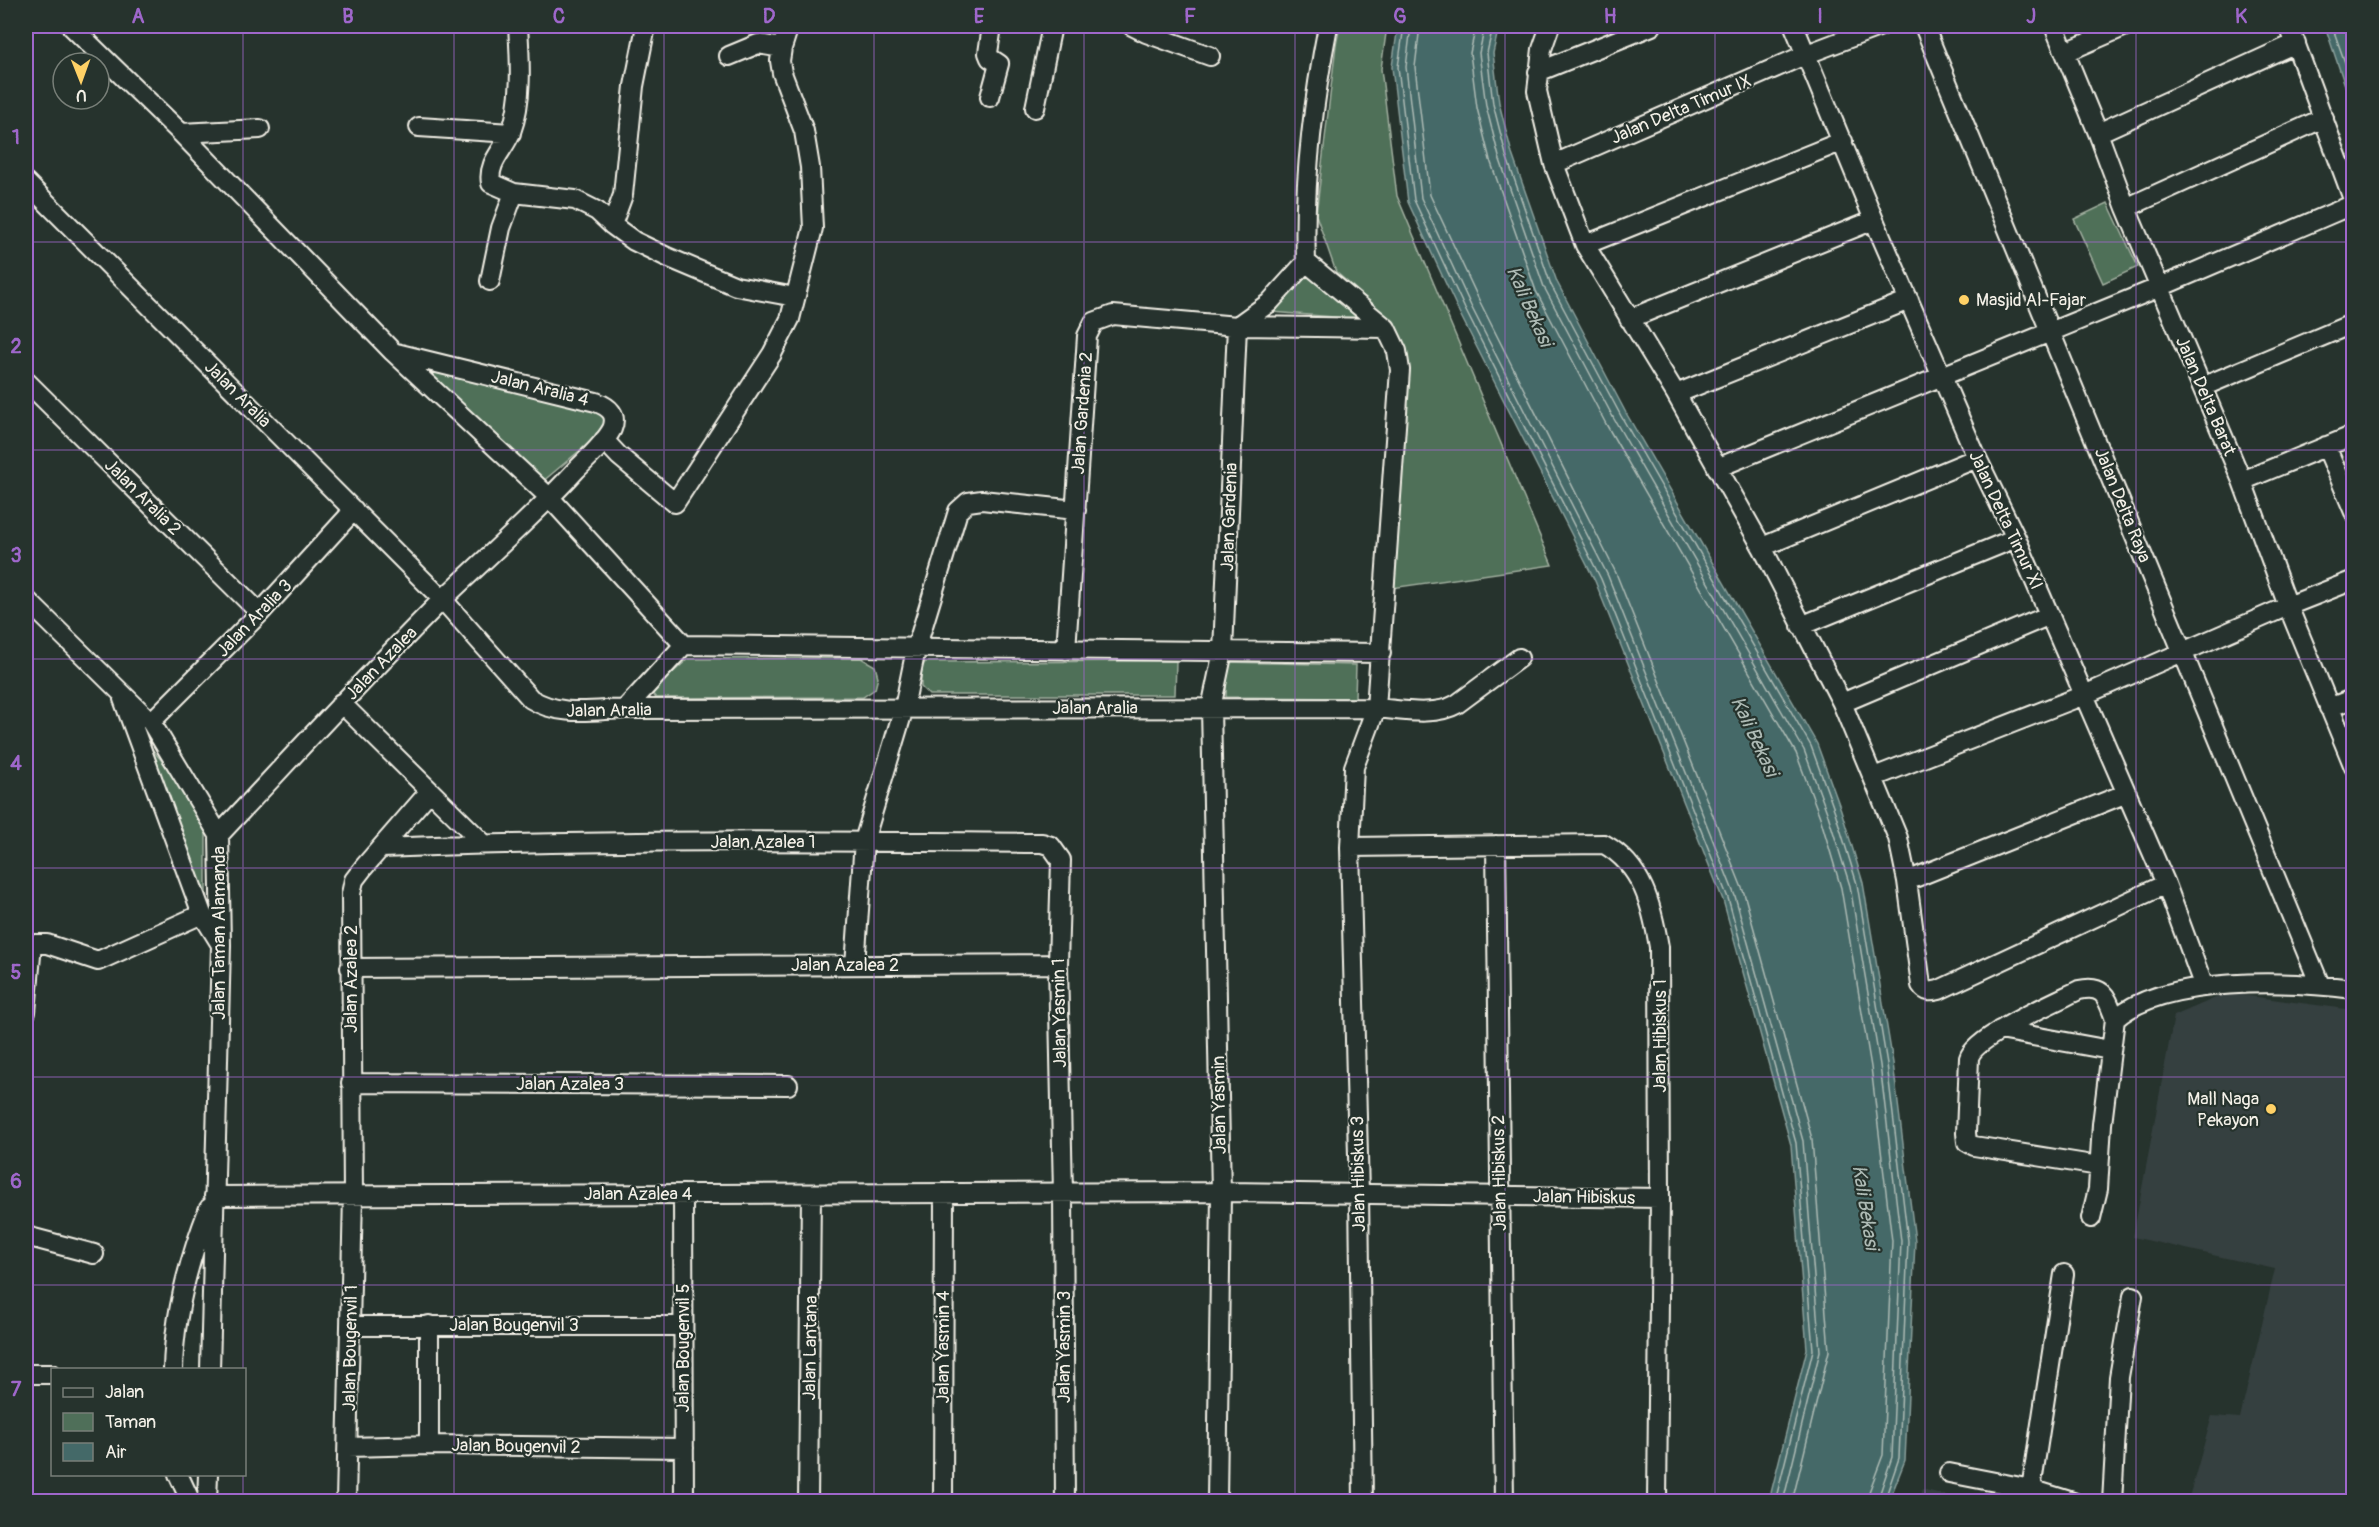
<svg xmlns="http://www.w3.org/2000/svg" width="2379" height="1527" font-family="Pangolin,sans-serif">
  <rect width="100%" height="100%" fill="#26332d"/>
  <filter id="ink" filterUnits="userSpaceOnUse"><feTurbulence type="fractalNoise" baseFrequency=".0167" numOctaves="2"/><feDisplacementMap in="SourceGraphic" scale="12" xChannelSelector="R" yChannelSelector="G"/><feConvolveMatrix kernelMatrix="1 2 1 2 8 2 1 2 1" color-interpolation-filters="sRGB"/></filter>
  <g filter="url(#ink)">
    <!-- built -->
    <path fill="#364040" d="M2227,993L2353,1010V1501H2188L2212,1416L2240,1418L2275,1269L2133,1237L2174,1016Z
      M1922,1489L1968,1501H1918Z"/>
    <!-- green -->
    <path fill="#4f6f59" stroke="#a2b0a0" stroke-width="1.5" d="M1340,26H1387L1381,69L1397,196L1552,565L1392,588L1403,364L1385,315L1336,272L1316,215L1336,45Z
      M2108,203L2138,267L2103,283L2074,219Z
      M1313,272L1359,312V319L1272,312L1274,304Z
      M420,367L602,408L606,418L602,432L542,482Z
      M861,658L875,666L878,677L875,689L863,697L656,698L651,692L688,659Z
      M1176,661L1175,695H929L921,687V670L925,662Z
      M1227,662L1356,665L1355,698L1226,697Z
      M142,737L191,796L206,834V903Z"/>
    <!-- water -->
    <path fill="#446968" stroke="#8a9f9b" stroke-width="1.5" d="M1398,26H1499L1493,53L1499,103L1512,154L1557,282L1626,413L1817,744L1841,810L1863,883L1893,1063L1915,1241L1905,1460L1889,1501H1769L1807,1349L1791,1145L1723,900L1595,581L1459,312L1408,202L1392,67Z
      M2325,26H2353V109Z"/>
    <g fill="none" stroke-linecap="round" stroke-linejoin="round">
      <!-- shore -->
      <path stroke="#aebbb5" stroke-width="1.5" d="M1404,26L1398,67L1414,200L1465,309L1601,579L1728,898L1796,1143L1813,1350L1775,1502
        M1411,26L1406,67L1421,198L1471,306L1608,576L1735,896L1803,1141L1820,1351L1783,1502
        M1420,26L1415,67L1430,195L1480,302L1616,573L1744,893L1812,1139L1829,1351L1792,1502
        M1476,26L1470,53L1477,108L1490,160L1536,291L1606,424L1796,753L1820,817L1841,888L1871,1067L1892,1241L1883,1455L1869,1492L1868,1502
        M1485,26L1479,53L1486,106L1499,157L1544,287L1614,419L1804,750L1828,815L1850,886L1880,1065L1901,1241L1892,1457L1877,1502
        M1493,26L1487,53L1493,104L1506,155L1551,285L1621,416L1811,746L1835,812L1857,884L1887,1064L1908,1241L1899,1458L1884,1502
        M2332,26L2354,88"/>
      <defs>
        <path id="minor" d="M71,26L181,133L393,352L550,498L684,645L1381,653
          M518,26C520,59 523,100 511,132C505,149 487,162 491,183L514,193L575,200L597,211L612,225L634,241L667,257L736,286L795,297
          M1132,26L1146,33L1210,56
          M1550,26L1542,49L1537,91L1554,164L1585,245L1676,394L1762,547L1842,703L1898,838L1907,881L1921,985C1926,993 1931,992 1939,990L2166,884
          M1794,26L1874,220L1977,458L2016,538L2166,884L2204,987
          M1924,26L2320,985
          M2054,26L2098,133L2126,208L2242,481L2288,606L2354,767
          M2289,26L2354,202
          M2066,52L2126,26
          M729,56L758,44L782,48
          M1538,72L1652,26
          M990,97L999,64L990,58L988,53L992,26
          M1035,108L1052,26
          M419,127L511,133
          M181,133L260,129
          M2098,133L2296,43
          M1554,164L1807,54L1881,26
          M26,182L443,600L531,699C560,717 592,710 625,709L1376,708C1402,710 1434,717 1457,704L1519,658
          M2126,208L2324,118
          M612,225L623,195L634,86L646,26
          M1585,245L1843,141
          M1306,262L1386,328
          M490,281L501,228L514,193
          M1629,319L1874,220
          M1237,326L1269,303L1306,262C1303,183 1313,102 1328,26
          M26,381L260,613
          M2202,387L2354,323
          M1676,394L1909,300
          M604,440L619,456L675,503L772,354L790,319L813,228L810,167L804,131L782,73L780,61L782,48L789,26
          M2326,446L2354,512
          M1717,468L2160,287L2354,204
          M2242,481L2354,435
          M1762,547L1977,458
          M26,599L151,722L219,835L221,945L210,1370
          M1801,626L2016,538
          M1066,650L1087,336L1094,322L1113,315L1237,326L1386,328L1397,351L1400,370L1376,708L1354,767L1350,847L1359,1194L1363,1502
          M123,699L202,914L220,943
          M341,703L484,844
          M1842,703L2050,615
          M2329,708L2354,698
          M625,709L684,645
          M151,722L260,613L354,510
          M1874,777L2084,695L2288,606L2354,580
          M219,835C293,756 366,676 442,600C487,557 534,516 576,470C588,458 604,444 612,429C618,414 609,407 596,402L396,353
          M1496,845L1504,1502
          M1350,847L1604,844C1643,866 1652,906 1659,947L1660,1198L1657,1502
          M382,848C602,839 822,841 1042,843L1051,846L1061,860L1058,964L1063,1193L1065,1502
          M1907,881L2127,793
          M26,944H47L98,961L202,914
          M855,965L864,841L904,708L916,649L958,511L968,502L982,500L1076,510
          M350,968L1058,964
          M26,1012L32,944
          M2000,1030L2110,1050
          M351,1083L788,1085
          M2099,1166L1974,1146L1967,1142L1966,1133L1969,1058C1974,1037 2057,1001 2079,990C2105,984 2107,999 2115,1019
          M683,1194L684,1502
          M214,1196L1228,1192L1660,1198
          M2091,1218L2098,1189L2102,1124L2115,1019C2164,975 2291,981 2354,989
          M26,1236L94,1254
          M350,1326H683
          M173,1370C174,1315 189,1259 209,1208
          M26,1374H52
          M429,1445V1325
          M348,1447L429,1445L684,1448
          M1949,1473L2031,1489L2073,1502
          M178,1474L191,1502
          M2031,1489L2064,1274
          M207,1502L208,1474
          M346,1502L353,1195L351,894L354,880L364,867L430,791
          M808,1502L811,1194
          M943,1502L944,1193
          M1217,1502L1221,1193L1211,708L1223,651L1237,326
          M2112,1502L2119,1377L2133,1296"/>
      </defs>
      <!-- minor casing -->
      <use href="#minor" stroke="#f4f1e8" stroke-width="22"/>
      <!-- minor -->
      <use href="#minor" stroke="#26332d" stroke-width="18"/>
    </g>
  </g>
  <!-- grid -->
  <path fill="none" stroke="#9f67cb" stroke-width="1.5" stroke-opacity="0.55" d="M243,26V1370M454,26V1502M664,26V1502M874,26V1502M1084,26V1502M1295,26V1502M1505,26V1502M1715,26V1502M1925,26V1502M2136,26V1502M26,242H2354M26,450H2354M26,659H2354M26,868H2354M26,1077H2354M26,1285H2354M243,1474V1502"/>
  <!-- markers -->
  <g fill="#ffd166" stroke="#26332d" stroke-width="2">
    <circle cx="1964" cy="300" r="6"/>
    <circle cx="2271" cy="1109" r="6"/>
  </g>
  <g text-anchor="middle" stroke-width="4.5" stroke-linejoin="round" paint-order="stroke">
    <!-- street labels -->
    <g font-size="18" fill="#f4f1e8" stroke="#26332d">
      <text transform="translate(1681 109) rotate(-23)" y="6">Jalan Delta Timur IX</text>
      <text transform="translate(540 388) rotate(14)" y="6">Jalan Aralia 4</text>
      <text transform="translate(238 394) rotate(45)" y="6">Jalan Aralia</text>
      <text transform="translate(2206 396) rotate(67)" y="6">Jalan Delta Barat</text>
      <text transform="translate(1082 413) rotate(-86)" y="6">Jalan Gardenia 2</text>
      <text transform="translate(143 497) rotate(45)" y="6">Jalan Aralia 2</text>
      <text transform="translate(2123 505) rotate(68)" y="6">Jalan Delta Raya</text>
      <text transform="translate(1229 517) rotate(-88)" y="6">Jalan Gardenia</text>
      <text transform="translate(2006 520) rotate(65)" y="6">Jalan Delta Timur XI</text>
      <text transform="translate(254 618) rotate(-46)" y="6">Jalan Aralia 3</text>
      <text transform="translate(381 663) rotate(-46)" y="6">Jalan Azalea</text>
      <text x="1095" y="714">Jalan Aralia</text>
      <text transform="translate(609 710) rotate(-1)" y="6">Jalan Aralia</text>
      <text x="763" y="848">Jalan Azalea 1</text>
      <text transform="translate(219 933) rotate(-90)" y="6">Jalan Taman Alamanda</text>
      <text x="845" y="971">Jalan Azalea 2</text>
      <text transform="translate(351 979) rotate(-90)" y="6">Jalan Azalea 2</text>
      <text transform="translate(1059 1013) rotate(-91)" y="6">Jalan Yasmin 1</text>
      <text transform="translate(1660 1036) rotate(-90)" y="6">Jalan Hibiskus 1</text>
      <text x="570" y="1090">Jalan Azalea 3</text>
      <text transform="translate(1219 1105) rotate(-91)" y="6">Jalan Yasmin</text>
      <text transform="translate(1499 1173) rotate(-91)" y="6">Jalan Hibiskus 2</text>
      <text transform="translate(1358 1174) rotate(-91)" y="6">Jalan Hibiskus 3</text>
      <text x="638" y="1200">Jalan Azalea 4</text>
      <text transform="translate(1584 1197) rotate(1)" y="6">Jalan Hibiskus</text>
      <text x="514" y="1331">Jalan Bougenvil 3</text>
      <text transform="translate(943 1347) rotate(-90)" y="6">Jalan Yasmin 4</text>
      <text transform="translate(1064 1347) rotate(-90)" y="6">Jalan Yasmin 3</text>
      <text transform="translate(350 1348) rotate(-89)" y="6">Jalan Bougenvil 1</text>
      <text transform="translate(683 1348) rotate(-90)" y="6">Jalan Bougenvil 5</text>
      <text transform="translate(810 1348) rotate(-89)" y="6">Jalan Lantana</text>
      <text transform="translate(516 1446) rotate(1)" y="6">Jalan Bougenvil 2</text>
    </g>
    <!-- poi labels -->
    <g font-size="18" fill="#f4f1e8" stroke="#26332d" text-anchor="start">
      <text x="1976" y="306">Masjid Al-Fajar</text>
      <text x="2259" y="1105" text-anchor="end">Mall Naga<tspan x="2259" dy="21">Pekayon</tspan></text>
    </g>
    <!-- water labels -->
    <g font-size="20" font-style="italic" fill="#aebbb5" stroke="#26332d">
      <text transform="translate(1530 306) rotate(66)" y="7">Kali Bekasi</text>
      <text transform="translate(1755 736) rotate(65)" y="7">Kali Bekasi</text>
      <text transform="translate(1866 1207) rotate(81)" y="7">Kali Bekasi</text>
    </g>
  </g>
  <!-- margin -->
  <rect width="2379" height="1527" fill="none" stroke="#26332d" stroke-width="66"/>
  <!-- legend -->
  <rect x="51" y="1368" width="195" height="108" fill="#26332d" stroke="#787f78" stroke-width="1.5"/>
  <rect x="63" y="1388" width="30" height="9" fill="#26332d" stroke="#787f78" stroke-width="1.5"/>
  <text x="105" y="1398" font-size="18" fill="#f4f1e8">Jalan</text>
  <rect x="63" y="1413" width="30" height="18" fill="#4f6f59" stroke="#787f78" stroke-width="1.5"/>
  <text x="105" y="1428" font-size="18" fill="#f4f1e8">Taman</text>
  <rect x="63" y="1443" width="30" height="18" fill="#446968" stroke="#787f78" stroke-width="1.5"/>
  <text x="105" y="1458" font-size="18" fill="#f4f1e8">Air</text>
  <!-- north arrow -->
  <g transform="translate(81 81) rotate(179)"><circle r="28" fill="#26332d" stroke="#787f78" stroke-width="1.5"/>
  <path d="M0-4.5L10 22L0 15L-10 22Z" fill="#ffd166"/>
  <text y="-9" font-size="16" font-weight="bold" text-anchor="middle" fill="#f4f1e8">U</text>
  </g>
  <rect x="33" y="33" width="2313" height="1461" fill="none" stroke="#9f67cb" stroke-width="2"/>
  <g font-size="20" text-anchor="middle" font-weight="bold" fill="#9f67cb">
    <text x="138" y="23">A</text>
    <text x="348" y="23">B</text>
    <text x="559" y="23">C</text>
    <text x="769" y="23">D</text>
    <text x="979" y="23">E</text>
    <text x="1190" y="23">F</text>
    <text x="1400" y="23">G</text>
    <text x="1610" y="23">H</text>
    <text x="1820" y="23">I</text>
    <text x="2031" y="23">J</text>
    <text x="2241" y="23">K</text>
    <text x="16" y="144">1</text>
    <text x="16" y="353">2</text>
    <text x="16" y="562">3</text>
    <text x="16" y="770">4</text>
    <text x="16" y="979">5</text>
    <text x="16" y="1188">6</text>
    <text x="16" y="1396">7</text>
  </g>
</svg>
